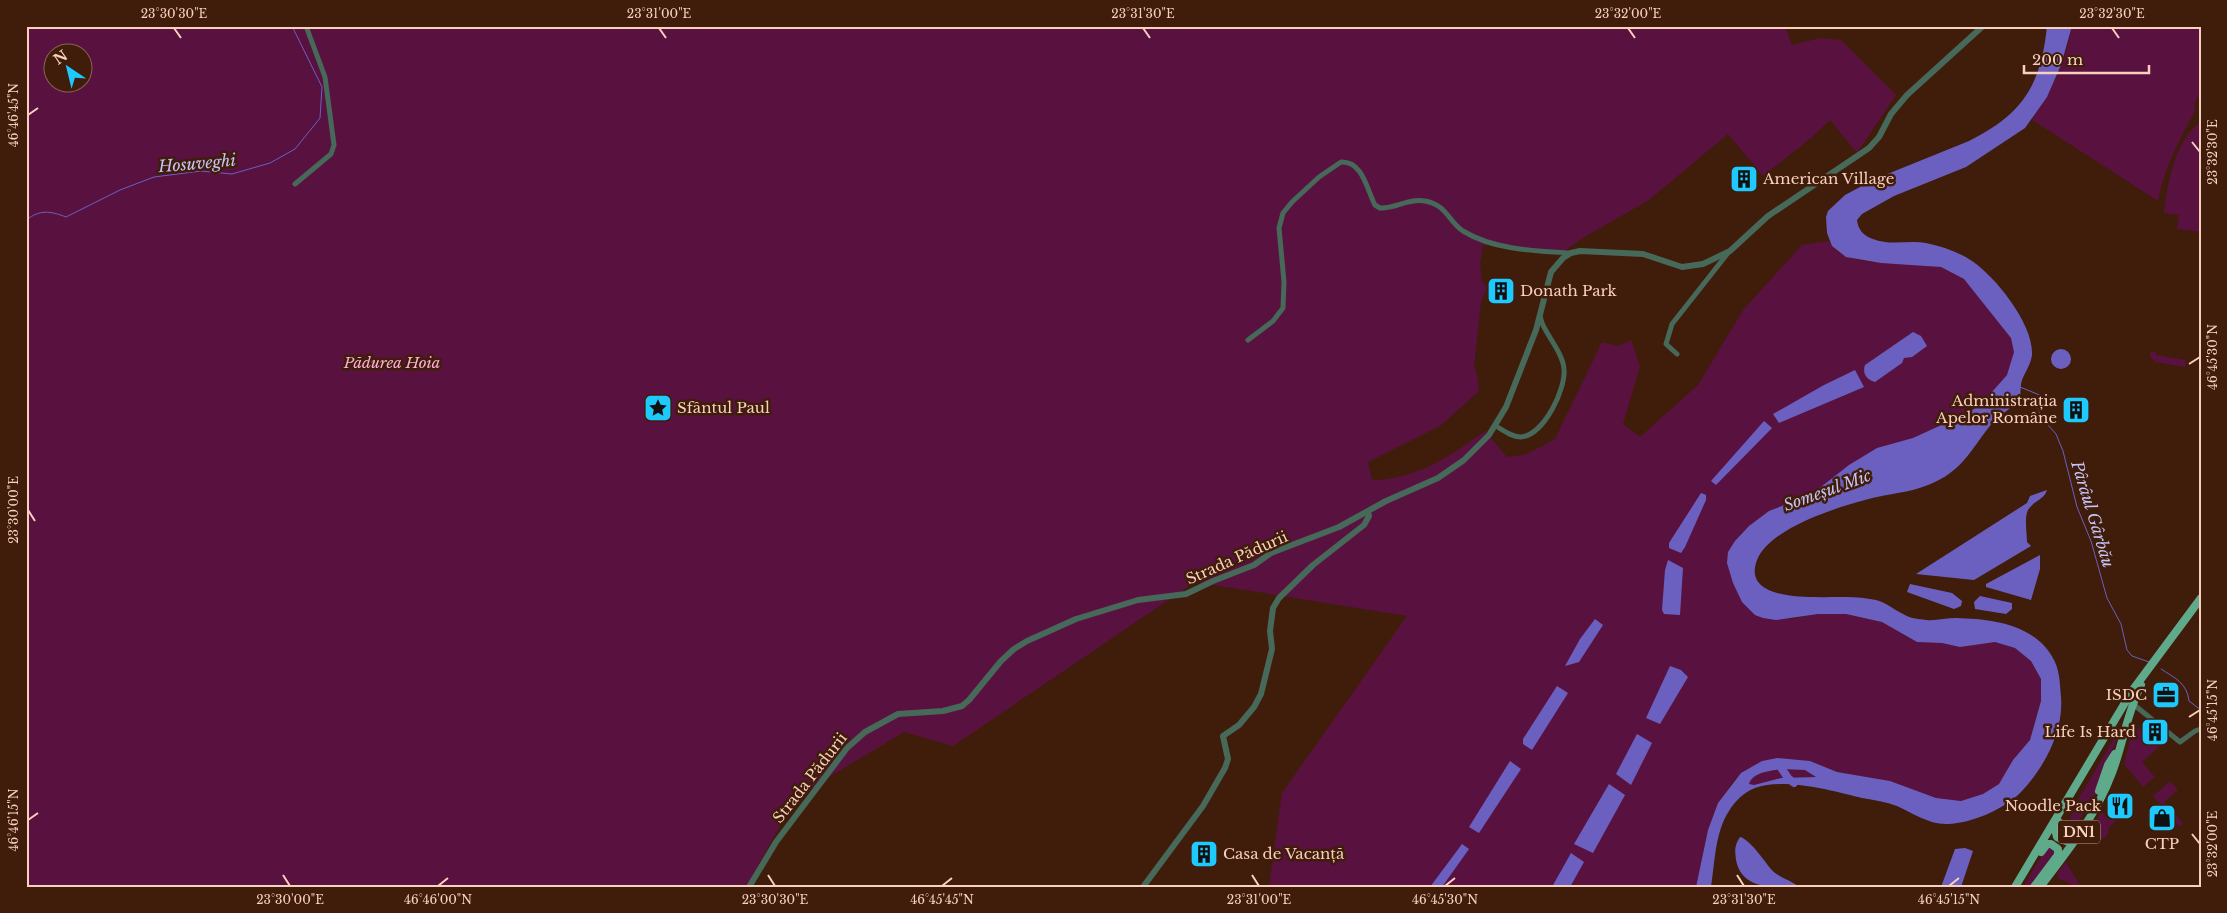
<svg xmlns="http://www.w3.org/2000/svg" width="2227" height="913" font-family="'Libre Baskerville',serif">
  <rect width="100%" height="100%" fill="#401c0a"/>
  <!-- green -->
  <path fill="#591240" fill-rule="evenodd" d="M26,26H1785L1792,45L1820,38L1841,40L1896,95L1857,153L1830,120L1811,138L1763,176L1728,134L1649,200L1581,239L1561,254L1483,245L1480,264L1482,282L1487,287L1481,302L1474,367L1477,375L1479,391L1440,426L1368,462L1372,480C1415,480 1451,456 1485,431L1507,457L1527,454L1555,439L1602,342L1619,346L1631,340L1640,366L1623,424L1640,437L1698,385L1743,310L1802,245L1829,241C1847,275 1921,256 1950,271C1967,279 1977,293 1988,307C1997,318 2010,331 2014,345C2020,370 1989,400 1970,412L1812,494L1769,511L1742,533L1728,552L1789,619L1818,614H1846L1882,622L1917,642L1942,643L1960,647L1995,642L2015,648L2031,661L2041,679V701L2030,740L2013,760L1999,784L1983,794L1961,801L1936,798L1890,781L1837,772L1810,761L1777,758L1762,761L1736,778L1718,803L1708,830L1696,887H1269L1282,793L1407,616L1195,582L953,746L904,732L796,797L746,887H26ZM52,52H82V82H52Z
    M2072,26H2201V95C2195,99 2194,104 2195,111C2179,140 2164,168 2158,201L2031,119C2052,94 2066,58 2072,26Z
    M2201,121V232L2177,229L2179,215L2164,213C2168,181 2174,142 2201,121Z
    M2151,351L2156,352V355L2186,360L2185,367L2155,362L2150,356Z
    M2123,723L2096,794L2069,836L2067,835L2073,808Z
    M2139,728L2160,746L2142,762L2155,777L2143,787L2124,764L2131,736Z
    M1782,769L1805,770L1816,777L1781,778L1754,785L1749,784C1753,772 1771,771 1782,769Z
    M2170,781L2178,790L2164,802L2183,823L2179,827L2153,796Z
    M2103,809V814L2109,820L2114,818L2116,821L2110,826L2106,837L2097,840L2092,838L2091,831Z
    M2052,846L2056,853L2032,887H2023L2045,850Z
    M2066,862L2081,887C2072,887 2067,880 2058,879L2057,874Z"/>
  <!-- water -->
  <path fill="#6b60c0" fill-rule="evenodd" d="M2047,26H2072L2061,65L2047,97L2025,128L1966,167L1894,196L1862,214L1857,220C1858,230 1864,236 1873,239C1889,246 1909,240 1926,243C1941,246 1959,252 1972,261C1996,277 2034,325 2032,355C2031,364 2025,372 2022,380C2020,386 2021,393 2020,399C2012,409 2001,413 1993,422C1973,446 1965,468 1935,482C1917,491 1896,493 1877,497C1844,505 1771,526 1757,560C1740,605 1823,596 1846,597C1856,597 1866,598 1876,600C1887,603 1893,609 1903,614C1909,618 1918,619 1926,620C1936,621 1946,618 1956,618C1992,619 2037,624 2055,662C2060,673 2060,686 2061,697C2064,732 2043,770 2019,794C2002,810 1972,823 1948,824C1929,825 1913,813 1897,806C1886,802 1874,800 1862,798C1834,791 1784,777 1755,788C1744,792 1735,801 1729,811C1715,832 1715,862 1711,887H1696L1708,830L1718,803L1741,773L1762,761L1777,758L1810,761L1837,772L1890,781L1936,798L1961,801L1983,794L1999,784L2013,760L2030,740L2041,701V679L2031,661L2015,648L1995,642L1960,647L1942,643L1917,642L1882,622L1846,614H1818L1776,620L1763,618L1755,615L1742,602L1733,583L1727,563L1728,552L1735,541L1749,526L1769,511L1812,494L1849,465L1877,448L1913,438L1970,412L1984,401L2007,375L2014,352L2011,338L1964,279L1941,267L1881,263L1846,257L1832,246L1827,233L1826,217L1828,211L1845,195L1875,179L1969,141C2023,114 2041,85 2047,26ZM1782,769L1805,770L1816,777L1781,778L1754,785L1749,784C1753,772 1771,771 1782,769Z
    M1913,332L1921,336L1927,346L1912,357L1904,358L1902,363L1875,382C1867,380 1862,374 1865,365Z
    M2051 359a10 10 0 1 1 20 0a10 10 0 1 1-20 0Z
    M1855,370L1864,387L1779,423L1773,414L1824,385Z
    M1764,421L1772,428L1716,485L1711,481Z
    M2047,490C2044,500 2033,501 2028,510C2024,518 2027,533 2027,542L2031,546L1974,580L1916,574L2027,503L2030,496Z
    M1701,493L1706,495V500L1685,547L1681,553L1669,548V543Z
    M2040,555V569L2031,600L1986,587V584Z
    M1668,560L1683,568L1680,615L1664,614L1662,610L1665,570Z
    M1910,584L1952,593L1962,601L1961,606L1954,609L1907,592Z
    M1980,596L2012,603V609L2006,614L1975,609L1974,602Z
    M1595,619L1603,625L1579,662L1565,666L1580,639Z
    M1670,666L1681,670L1688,677L1660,724L1646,718Z
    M1557,686L1568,693L1532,750L1523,744V739Z
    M1637,734L1652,743L1631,785L1616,774Z
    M1510,761L1521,769L1479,833L1469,827Z
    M1609,784L1625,795L1593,853L1574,844Z
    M1740,837C1749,839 1764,860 1770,868C1778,878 1790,879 1799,887C1775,887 1742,891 1736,860C1735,851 1734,846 1740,837Z
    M1462,844L1469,849L1442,887H1430Z
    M1965,848L1973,851L1961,887H1941L1955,849Z
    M1571,853L1584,862L1570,887H1552Z"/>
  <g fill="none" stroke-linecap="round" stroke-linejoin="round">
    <!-- stream -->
    <path stroke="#6b60c0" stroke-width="1" d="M26,217L29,218C42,209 53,212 66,217L120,190L154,177L201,171L232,174L270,163L295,149L320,118L322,87L292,26
      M2020,387L2042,396L2038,408L2041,417L2056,434L2063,451L2077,507L2091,541L2107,598L2121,624L2127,650L2132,656L2149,662
      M2161,669C2175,678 2187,683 2189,701L2201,710"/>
    <!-- river -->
    <path stroke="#6b60c0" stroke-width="8" d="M1780,766L1788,778L1794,783"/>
    <!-- minor -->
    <path stroke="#46695a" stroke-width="5" d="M295,184L331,154L334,145L325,77L306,26
      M1248,340L1273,321L1283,308L1284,282L1279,228L1283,213L1292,202L1319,177L1341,162C1363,161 1367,190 1375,205L1380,208C1395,209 1408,198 1425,201C1447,205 1448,221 1463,231C1494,250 1535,251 1571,253
      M1677,354L1666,344L1672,324L1728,253
      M1496,426C1504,431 1512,437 1521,437C1544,435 1566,389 1564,369C1563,354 1548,337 1542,323L1540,316
      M2133,704L2180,742L2195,731L2201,729"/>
    <!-- tertiary -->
    <path stroke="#46695a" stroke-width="6" d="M749,887L776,842L847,748L865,732L898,714L943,711L962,706L969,700L1001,661L1014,649L1027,641L1076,619L1138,600L1186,594L1213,581L1254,565L1271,553L1339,527L1386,501L1438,478L1464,460L1489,435L1506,407L1536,330L1551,272L1563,258L1571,253L1580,251L1643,254L1682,267L1703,264L1730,251L1768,216L1869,148L1879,137L1891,114L1907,95L1983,26
      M1143,887L1203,806L1225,768L1228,759L1223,736L1239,725L1254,707L1261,694L1272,649L1270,631L1273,608L1279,598L1313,565L1364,525L1369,516L1368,511"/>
    <!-- primary -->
    <path stroke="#5faa8b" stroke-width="8" d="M2099,791L2108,765L2115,754
      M2059,822L2055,829L2057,837L2066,841L2075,831
      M2015,887L2132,691L2201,598
      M2034,887L2058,855V849L2051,844H2047L2041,852
      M2040,887C2067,852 2097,814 2112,773C2123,744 2127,713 2141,685"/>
  </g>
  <!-- ticks -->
  <path fill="none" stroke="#f9d0be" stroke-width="2" d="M174,28L181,38M659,28L666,38M1143,28L1150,38M1628,28L1635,38M2112,28L2119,38M28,115L38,108M2192,142L2200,152M2189,364L2200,357M28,510L35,521M2189,717L2200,710M28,820L38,813M2192,834L2200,844M283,875L290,886M768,875L775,886M1252,875L1259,886M1737,875L1744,886M438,886L448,878M942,886L952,878M1445,886L1455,878M1949,886L1959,878"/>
  <!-- icons -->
  <defs>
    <symbol id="building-square" viewBox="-11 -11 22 22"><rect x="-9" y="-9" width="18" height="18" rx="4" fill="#1ec9fd" stroke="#401c0a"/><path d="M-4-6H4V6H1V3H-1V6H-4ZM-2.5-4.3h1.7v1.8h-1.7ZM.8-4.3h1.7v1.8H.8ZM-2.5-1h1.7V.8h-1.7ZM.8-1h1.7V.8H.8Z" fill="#111"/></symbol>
    <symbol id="sight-square" viewBox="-11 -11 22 22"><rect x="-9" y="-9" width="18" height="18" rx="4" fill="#1ec9fd" stroke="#401c0a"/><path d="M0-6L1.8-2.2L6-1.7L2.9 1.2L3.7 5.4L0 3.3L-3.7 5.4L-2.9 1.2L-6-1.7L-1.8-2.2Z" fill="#111"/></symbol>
    <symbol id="office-square" viewBox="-11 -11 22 22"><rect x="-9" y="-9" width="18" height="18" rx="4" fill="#1ec9fd" stroke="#401c0a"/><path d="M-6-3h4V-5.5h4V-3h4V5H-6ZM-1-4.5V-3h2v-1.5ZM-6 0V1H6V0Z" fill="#111"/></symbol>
    <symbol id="restaurant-square" viewBox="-11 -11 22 22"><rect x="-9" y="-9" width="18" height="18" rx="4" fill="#1ec9fd" stroke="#401c0a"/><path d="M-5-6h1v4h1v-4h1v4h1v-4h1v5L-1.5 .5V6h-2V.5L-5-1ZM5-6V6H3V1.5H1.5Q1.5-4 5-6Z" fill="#111"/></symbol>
    <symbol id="shop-square" viewBox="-11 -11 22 22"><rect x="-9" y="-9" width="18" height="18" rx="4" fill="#1ec9fd" stroke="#401c0a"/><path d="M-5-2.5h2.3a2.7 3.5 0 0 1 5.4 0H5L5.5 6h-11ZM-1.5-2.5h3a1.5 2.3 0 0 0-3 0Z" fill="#111"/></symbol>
  </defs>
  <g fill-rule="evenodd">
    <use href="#building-square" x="1728" y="163" width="32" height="32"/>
    <use href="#building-square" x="1485" y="275" width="32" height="32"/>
    <use href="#sight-square" x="642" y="392" width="32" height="32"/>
    <use href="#building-square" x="2060" y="394" width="32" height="32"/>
    <use href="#office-square" x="2150" y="679" width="32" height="32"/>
    <use href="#building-square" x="2139" y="716" width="32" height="32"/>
    <use href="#restaurant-square" x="2104" y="790" width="32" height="32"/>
    <use href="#shop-square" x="2146" y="802" width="32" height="32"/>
    <use href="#building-square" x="1188" y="838" width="32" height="32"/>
  </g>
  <g text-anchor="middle" stroke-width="5" stroke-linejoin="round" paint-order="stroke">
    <!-- shield labels -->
    <rect fill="#401c0a" stroke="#c29a88" stroke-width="1" x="2058" y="820.5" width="42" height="23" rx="4"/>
    <g font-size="14" font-weight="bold" fill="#f9d0be">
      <text x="2079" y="837">DN1</text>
    </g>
    <!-- poi labels -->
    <g font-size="15" fill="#f9d0be" stroke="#401c0a" text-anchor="start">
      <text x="1763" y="184">American Village</text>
      <text x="1520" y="296">Donath Park</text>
      <text x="2057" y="406" text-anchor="end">Administrația<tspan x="2057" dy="17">Apelor Române</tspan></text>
      <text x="677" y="413">Sfântul Paul</text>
      <text x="2147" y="700" text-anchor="end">ISDC</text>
      <text x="2136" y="737" text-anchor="end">Life Is Hard</text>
      <text x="2101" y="811" text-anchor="end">Noodle Pack</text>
      <text x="2162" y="849" text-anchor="middle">CTP</text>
      <text x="1223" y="859">Casa de Vacanță</text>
    </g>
    <!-- park labels -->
    <g font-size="15" font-style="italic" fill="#fdafd9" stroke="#401c0a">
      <text x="392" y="368">Pădurea Hoia</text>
    </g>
    <!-- street labels -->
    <g font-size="15" fill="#f9d0be" stroke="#401c0a">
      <text transform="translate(1237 558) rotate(-24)" y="5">Strada Pădurii</text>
      <text transform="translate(810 778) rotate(-52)" y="5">Strada Pădurii</text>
    </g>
    <!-- water labels -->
    <g font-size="16" font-style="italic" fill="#c5c4f6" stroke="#401c0a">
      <text transform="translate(197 163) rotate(-5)" y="6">Hosuveghi</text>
      <text transform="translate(1827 490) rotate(-20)" y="6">Someșul Mic</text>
      <text transform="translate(2093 514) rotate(73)" y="6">Pârâul Gârbău</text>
    </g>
  </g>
  <!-- border -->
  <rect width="2227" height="913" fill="none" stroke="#401c0a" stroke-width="55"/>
  <!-- north arrow -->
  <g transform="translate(68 68) rotate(325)"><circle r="24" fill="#401c0a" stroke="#8a6452"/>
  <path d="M0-4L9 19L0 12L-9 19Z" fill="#1ec9fd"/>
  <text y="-8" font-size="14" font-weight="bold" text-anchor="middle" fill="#f9d0be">N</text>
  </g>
  <!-- scale -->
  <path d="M2024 65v8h125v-8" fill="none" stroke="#f9d0be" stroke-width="2.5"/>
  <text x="2032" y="65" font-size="15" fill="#f9d0be" stroke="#401c0a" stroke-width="4" paint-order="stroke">200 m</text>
  <rect x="28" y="28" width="2172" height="858" fill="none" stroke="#f9d0be" stroke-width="2"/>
  <g font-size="12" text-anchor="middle" fill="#f9d0be">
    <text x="174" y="18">23°30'30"E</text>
    <text x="659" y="18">23°31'00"E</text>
    <text x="1143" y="18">23°31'30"E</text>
    <text x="1628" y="18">23°32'00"E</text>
    <text x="2112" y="18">23°32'30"E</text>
    <text transform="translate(14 115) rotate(-90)" y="4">46°46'45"N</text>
    <text transform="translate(2213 152) rotate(-90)" y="4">23°32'30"E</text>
    <text transform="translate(2213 357) rotate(-90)" y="4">46°45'30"N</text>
    <text transform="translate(14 510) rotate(-90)" y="4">23°30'00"E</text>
    <text transform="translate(2213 710) rotate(-90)" y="4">46°45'15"N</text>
    <text transform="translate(14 820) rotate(-90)" y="4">46°46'15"N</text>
    <text transform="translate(2213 844) rotate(-90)" y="4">23°32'00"E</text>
    <text x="290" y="904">23°30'00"E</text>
    <text x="438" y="904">46°46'00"N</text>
    <text x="775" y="904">23°30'30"E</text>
    <text x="942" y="904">46°45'45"N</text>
    <text x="1259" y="904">23°31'00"E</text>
    <text x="1445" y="904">46°45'30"N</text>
    <text x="1744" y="904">23°31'30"E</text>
    <text x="1949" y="904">46°45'15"N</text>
  </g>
</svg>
